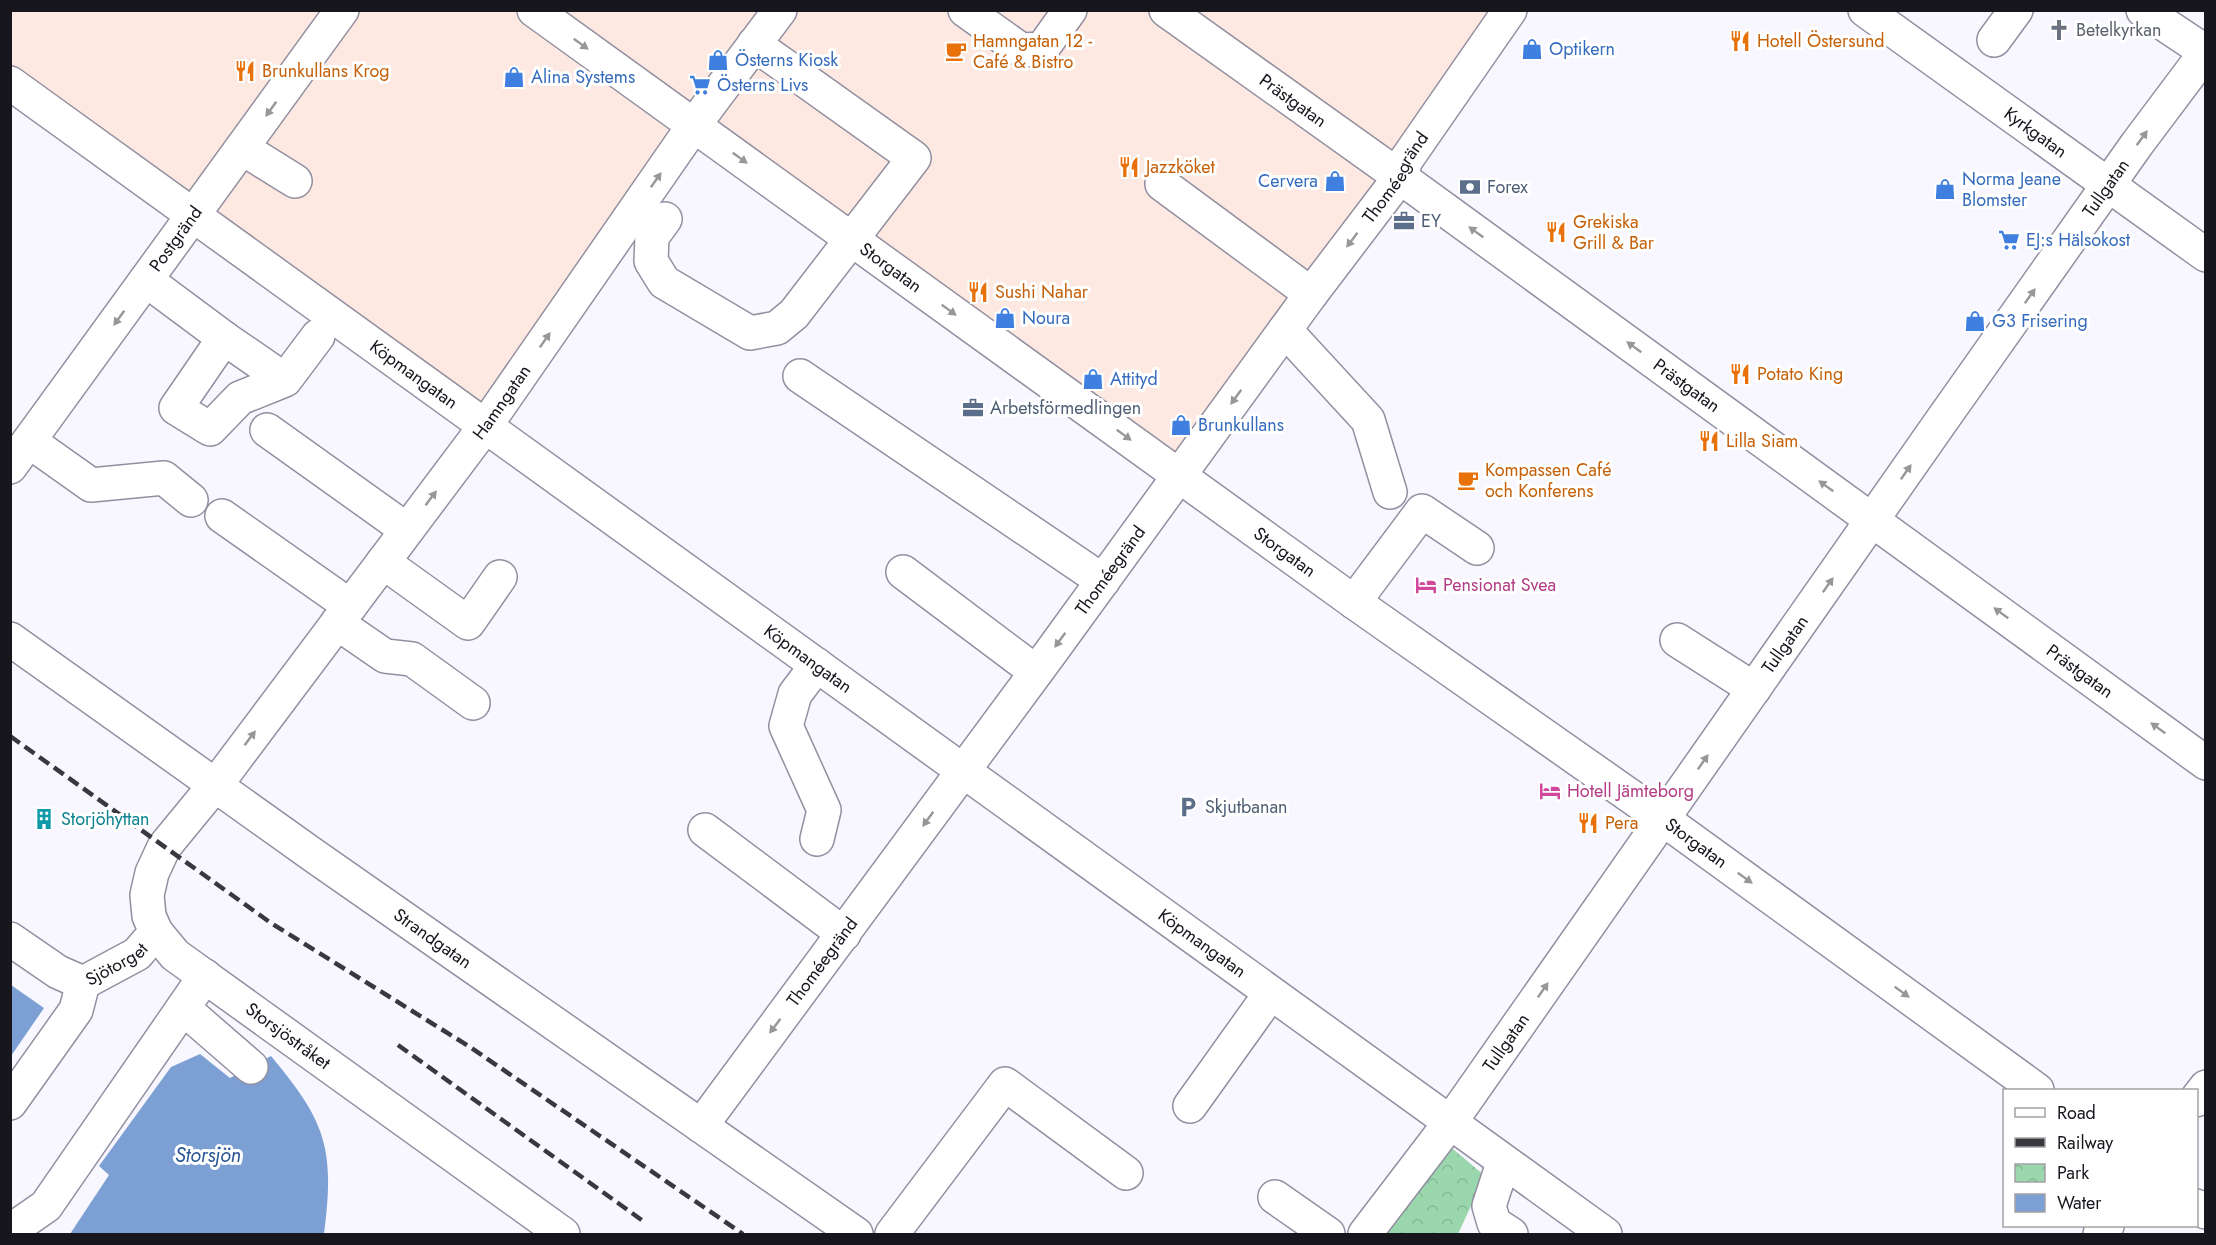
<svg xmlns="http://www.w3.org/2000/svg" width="2216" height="1245" font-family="Jost,sans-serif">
  <defs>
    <pattern id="park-crowns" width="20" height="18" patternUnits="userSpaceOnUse" patternTransform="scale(1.5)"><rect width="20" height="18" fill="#9bd7ad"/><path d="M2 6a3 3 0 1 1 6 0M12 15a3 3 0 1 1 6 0" fill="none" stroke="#85b894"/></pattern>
  </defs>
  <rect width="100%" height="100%" fill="#f8f7ff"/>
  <!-- commercial -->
  <path fill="#fde9e1" d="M11,10L1510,11L1180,467L697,117L485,409L11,65Z"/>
  <!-- park -->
  <path fill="url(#park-crowns)" d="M1446,1143L1485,1176L1458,1234H1377Z"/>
  <!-- water -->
  <path fill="#7da0d4" d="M11,985L44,1008L11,1056Z
    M200,1054L230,1078L271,1056C326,1122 335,1148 324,1234H70L109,1175L99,1166L171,1067Z"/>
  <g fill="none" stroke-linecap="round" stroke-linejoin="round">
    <defs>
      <g id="minor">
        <path id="s1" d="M534,10L1354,602L1663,819L2037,1090"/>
        <path d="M965,10L1021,50L1042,49L1070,10"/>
        <path id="s2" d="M1166,10L1400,177L2206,763"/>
        <path id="s3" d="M1865,10L2206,255"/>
        <path d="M1994,40L2016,10"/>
        <path id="s4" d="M10,83L1605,1234"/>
        <path d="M242,148L295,181"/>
        <path d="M1162,184L1311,294"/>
        <path d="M665,219L652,237L651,261L664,282L750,333L777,328L794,314L914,158L754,44"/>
        <path d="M146,280L224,338"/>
        <path d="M1285,330L1368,420L1390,492"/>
        <path d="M800,376L1103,581"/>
        <path d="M285,380L224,338L176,408L210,429L240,398L285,380L318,336"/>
        <path d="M267,430L407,530"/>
        <path d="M29,441L91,485L164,478L191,500"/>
        <path id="s5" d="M10,467L342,10"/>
        <path d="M222,516L350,606"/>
        <path d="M383,562L468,623L500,577"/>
        <path d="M903,572L1036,672"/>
        <path d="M1354,602L1422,511L1477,548"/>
        <path d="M337,623L385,656L412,659L473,703"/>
        <path d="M1677,640L1754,689"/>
        <path d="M817,665L795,694L786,726L824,810L817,839"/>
        <path d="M705,830L844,934"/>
        <path id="s6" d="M10,939L58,972L83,983L137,954L156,932"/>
        <path d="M183,1008L251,1067"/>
        <path d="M2196,1100L2206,1087"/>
        <path d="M10,1103L76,1010L83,983"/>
        <path d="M1190,1106L1270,994"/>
        <path id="s7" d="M701,1126L1051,652L1311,294L1400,177L1406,160L1510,10"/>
        <path d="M1503,1163L1489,1206L1494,1223L1511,1234"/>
        <path d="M1275,1197L1328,1234"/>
        <path d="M2196,1206L2206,1212"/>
        <path d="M10,1231L46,1206L205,976"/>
        <path id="s8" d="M563,1234L175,955L156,932L149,916L147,895L152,873L164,847L224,774L486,425L694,125L780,10"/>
        <path d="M892,1234L1005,1084L1126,1173"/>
        <path id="s9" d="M1365,1234L1449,1124L1940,423L2137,144L2206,52L2143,10"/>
        <path d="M2100,1234L2107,1226"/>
      </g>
      <g id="major">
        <path id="s10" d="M10,639L313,855L856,1234"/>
      </g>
    </defs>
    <!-- minor casing -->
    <use href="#minor" stroke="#928fa1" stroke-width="36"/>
    <!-- major casing -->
    <use href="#major" stroke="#928fa1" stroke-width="36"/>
    <!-- minor -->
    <use href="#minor" stroke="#fff" stroke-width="33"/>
    <!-- major -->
    <use href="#major" stroke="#fff" stroke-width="33"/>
    <!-- rail -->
    <path stroke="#39383f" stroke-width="4.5" stroke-dasharray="12 6" stroke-linecap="butt" d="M10,736L271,923L470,1047L743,1234
      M398,1045L643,1221"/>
  </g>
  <!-- one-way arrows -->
  <defs><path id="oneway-solid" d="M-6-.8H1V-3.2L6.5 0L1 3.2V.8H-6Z" transform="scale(1.5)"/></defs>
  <g fill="#979699">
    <use href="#oneway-solid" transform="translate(581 44) rotate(36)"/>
    <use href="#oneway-solid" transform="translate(271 109) rotate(126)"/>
    <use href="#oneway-solid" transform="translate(2142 138) rotate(-54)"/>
    <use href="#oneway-solid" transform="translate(740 158) rotate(36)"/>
    <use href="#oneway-solid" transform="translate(656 180) rotate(-55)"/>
    <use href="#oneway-solid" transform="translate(1476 232) rotate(-144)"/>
    <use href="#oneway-solid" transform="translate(1352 240) rotate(127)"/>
    <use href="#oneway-solid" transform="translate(2030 296) rotate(-55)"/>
    <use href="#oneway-solid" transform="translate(949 310) rotate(36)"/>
    <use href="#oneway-solid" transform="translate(119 318) rotate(126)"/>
    <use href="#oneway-solid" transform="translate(545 340) rotate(-55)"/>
    <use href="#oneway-solid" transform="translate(1634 347) rotate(-144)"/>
    <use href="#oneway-solid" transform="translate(1236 397) rotate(126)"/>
    <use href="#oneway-solid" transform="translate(1124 435) rotate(36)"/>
    <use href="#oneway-solid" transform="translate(1906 472) rotate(-55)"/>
    <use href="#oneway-solid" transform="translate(1826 486) rotate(-144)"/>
    <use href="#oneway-solid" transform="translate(431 498) rotate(-53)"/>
    <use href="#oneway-solid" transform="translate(1828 585) rotate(-55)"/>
    <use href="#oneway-solid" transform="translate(2001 613) rotate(-144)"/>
    <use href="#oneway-solid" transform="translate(1060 640) rotate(126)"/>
    <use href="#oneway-solid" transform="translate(2158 728) rotate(-144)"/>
    <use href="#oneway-solid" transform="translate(250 738) rotate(-53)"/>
    <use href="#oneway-solid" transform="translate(1703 762) rotate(-55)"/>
    <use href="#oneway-solid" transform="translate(928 819) rotate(126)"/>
    <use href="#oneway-solid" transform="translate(1745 878) rotate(36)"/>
    <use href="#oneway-solid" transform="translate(1543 990) rotate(-55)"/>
    <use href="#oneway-solid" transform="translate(1902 992) rotate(36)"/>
    <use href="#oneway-solid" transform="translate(775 1026) rotate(127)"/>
  </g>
  <!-- icons -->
  <defs>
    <symbol id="church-bare" viewBox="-9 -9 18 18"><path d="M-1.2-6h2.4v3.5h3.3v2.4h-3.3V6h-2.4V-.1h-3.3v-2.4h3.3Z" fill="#6b7280" stroke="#fff" stroke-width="2.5" paint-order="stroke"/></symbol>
    <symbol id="restaurant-bare" viewBox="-9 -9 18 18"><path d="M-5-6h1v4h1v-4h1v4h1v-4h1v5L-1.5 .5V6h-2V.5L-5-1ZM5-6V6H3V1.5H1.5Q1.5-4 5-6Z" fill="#e8710a" stroke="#fff" stroke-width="2.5" paint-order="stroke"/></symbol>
    <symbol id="shop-bare" viewBox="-9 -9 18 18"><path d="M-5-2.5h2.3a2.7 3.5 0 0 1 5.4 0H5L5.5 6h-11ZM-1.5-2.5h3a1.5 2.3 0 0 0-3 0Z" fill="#3f7fe0" stroke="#fff" stroke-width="2.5" paint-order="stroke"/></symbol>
    <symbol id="cafe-bare" viewBox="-9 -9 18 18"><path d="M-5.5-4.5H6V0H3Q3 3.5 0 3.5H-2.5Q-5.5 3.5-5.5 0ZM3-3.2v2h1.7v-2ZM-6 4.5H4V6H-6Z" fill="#e8710a" stroke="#fff" stroke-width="2.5" paint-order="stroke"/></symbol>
    <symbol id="supermarket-bare" viewBox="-9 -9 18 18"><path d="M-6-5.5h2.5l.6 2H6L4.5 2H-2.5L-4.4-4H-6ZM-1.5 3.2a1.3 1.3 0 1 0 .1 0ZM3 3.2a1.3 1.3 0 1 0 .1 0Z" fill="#3f7fe0" stroke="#fff" stroke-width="2.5" paint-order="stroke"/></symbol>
    <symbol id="bank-bare" viewBox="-9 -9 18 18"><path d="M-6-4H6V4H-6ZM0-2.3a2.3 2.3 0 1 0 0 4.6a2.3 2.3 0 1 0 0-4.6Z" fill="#5c6f8a" stroke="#fff" stroke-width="2.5" paint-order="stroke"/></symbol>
    <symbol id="office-bare" viewBox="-9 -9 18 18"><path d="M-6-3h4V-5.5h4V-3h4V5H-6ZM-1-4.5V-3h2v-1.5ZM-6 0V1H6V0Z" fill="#5c6f8a" stroke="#fff" stroke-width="2.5" paint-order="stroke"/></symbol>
    <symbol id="hotel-bare" viewBox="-9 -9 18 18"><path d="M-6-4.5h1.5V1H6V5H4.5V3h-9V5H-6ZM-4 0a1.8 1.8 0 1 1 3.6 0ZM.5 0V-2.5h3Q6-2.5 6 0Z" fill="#d1479c" stroke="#fff" stroke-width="2.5" paint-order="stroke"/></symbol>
    <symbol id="parking-bare" viewBox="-9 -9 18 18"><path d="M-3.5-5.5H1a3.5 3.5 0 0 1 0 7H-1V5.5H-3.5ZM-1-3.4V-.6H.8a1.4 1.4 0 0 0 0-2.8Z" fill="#5c6f8a" stroke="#fff" stroke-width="2.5" paint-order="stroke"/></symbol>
    <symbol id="building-bare" viewBox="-9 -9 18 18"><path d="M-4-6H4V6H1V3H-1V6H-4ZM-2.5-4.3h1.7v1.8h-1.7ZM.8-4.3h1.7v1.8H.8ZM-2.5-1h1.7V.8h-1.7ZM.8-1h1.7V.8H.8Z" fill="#0f9aa8" stroke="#fff" stroke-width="2.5" paint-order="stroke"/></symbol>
  </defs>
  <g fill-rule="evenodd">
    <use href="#church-bare" x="2044" y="15" width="30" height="30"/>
    <use href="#restaurant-bare" x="1725" y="26" width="30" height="30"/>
    <use href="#shop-bare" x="1517" y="34" width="30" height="30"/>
    <use href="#cafe-bare" x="941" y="36" width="30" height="30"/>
    <use href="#shop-bare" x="703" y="45" width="30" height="30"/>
    <use href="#restaurant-bare" x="230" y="56" width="30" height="30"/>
    <use href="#shop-bare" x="499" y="62" width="30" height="30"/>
    <use href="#supermarket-bare" x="685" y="70" width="30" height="30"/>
    <use href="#restaurant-bare" x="1114" y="152" width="30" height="30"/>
    <use href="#shop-bare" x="1320" y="166" width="30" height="30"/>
    <use href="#bank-bare" x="1455" y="172" width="30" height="30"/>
    <use href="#shop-bare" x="1930" y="174" width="30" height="30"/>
    <use href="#office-bare" x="1389" y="206" width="30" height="30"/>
    <use href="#restaurant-bare" x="1541" y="217" width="30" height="30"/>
    <use href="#supermarket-bare" x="1994" y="225" width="30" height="30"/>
    <use href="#restaurant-bare" x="963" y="277" width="30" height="30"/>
    <use href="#shop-bare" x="990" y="303" width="30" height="30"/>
    <use href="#shop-bare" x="1960" y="306" width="30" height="30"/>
    <use href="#restaurant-bare" x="1725" y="359" width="30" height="30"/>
    <use href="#shop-bare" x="1078" y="364" width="30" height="30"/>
    <use href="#office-bare" x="958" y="393" width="30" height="30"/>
    <use href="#shop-bare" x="1166" y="410" width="30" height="30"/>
    <use href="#restaurant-bare" x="1694" y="426" width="30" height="30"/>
    <use href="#cafe-bare" x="1453" y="465" width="30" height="30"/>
    <use href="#hotel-bare" x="1411" y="570" width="30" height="30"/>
    <use href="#hotel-bare" x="1535" y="776" width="30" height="30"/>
    <use href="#parking-bare" x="1173" y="792" width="30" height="30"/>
    <use href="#building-bare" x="29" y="804" width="30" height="30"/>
    <use href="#restaurant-bare" x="1573" y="808" width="30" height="30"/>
  </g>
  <g text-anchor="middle" stroke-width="6" stroke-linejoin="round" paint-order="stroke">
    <!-- worship labels -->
    <g font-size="18" fill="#5b616d" stroke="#fff" text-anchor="start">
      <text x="2076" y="36">Betelkyrkan</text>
    </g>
    <!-- food labels -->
    <g font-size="18" fill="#c56008" stroke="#fff" text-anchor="start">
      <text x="973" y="47">Hamngatan 12 -<tspan x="973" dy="21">Café &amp; Bistro</tspan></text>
      <text x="1757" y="47">Hotell Östersund</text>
      <text x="262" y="77">Brunkullans Krog</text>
      <text x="1146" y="173">Jazzköket</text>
      <text x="1573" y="228">Grekiska<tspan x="1573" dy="21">Grill &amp; Bar</tspan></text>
      <text x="995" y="298">Sushi Nahar</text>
      <text x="1757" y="380">Potato King</text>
      <text x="1726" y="447">Lilla Siam</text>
      <text x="1485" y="476">Kompassen Café<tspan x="1485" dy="21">och Konferens</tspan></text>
      <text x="1605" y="829">Pera</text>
    </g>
    <!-- shop labels -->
    <g font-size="18" fill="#366cbe" stroke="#fff" text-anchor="start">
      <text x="1549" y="55">Optikern</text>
      <text x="735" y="66">Österns Kiosk</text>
      <text x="531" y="83">Alina Systems</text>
      <text x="717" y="91">Österns Livs</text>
      <text x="1962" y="185">Norma Jeane<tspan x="1962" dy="21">Blomster</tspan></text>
      <text x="1318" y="187" text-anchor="end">Cervera</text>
      <text x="2026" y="246">EJ:s Hälsokost</text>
      <text x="1022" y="324">Noura</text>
      <text x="1992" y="327">G3 Frisering</text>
      <text x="1110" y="385">Attityd</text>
      <text x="1198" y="431">Brunkullans</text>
    </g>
    <!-- street labels -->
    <g font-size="18" fill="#18161d" stroke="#fff">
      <text dy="6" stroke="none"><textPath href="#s2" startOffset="156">Prästgatan</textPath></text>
      <text dy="6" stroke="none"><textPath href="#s3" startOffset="210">Kyrkgatan</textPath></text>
      <text dy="6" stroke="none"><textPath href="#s7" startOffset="1176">Thoméegränd</textPath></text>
      <text dy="6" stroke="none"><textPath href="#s9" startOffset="1282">Tullgatan</textPath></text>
      <text dy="6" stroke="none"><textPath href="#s5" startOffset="282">Postgränd</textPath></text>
      <text dy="6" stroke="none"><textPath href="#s1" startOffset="440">Storgatan</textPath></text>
      <text dy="6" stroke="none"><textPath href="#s4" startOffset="498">Köpmangatan</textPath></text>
      <text dy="6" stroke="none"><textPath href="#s2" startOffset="642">Prästgatan</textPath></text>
      <text dy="6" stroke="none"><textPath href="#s8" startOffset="1156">Hamngatan</textPath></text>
      <text dy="6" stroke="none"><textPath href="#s1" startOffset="926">Storgatan</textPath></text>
      <text dy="6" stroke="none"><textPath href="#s7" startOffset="690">Thoméegränd</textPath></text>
      <text dy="6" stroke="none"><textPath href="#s9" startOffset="724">Tullgatan</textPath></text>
      <text dy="6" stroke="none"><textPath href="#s4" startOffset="984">Köpmangatan</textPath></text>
      <text dy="6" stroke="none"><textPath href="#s2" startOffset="1128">Prästgatan</textPath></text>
      <text dy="6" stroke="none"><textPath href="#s1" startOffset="1430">Storgatan</textPath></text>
      <text dy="6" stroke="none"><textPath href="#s10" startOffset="518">Strandgatan</textPath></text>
      <text dy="6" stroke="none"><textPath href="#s4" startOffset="1470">Köpmangatan</textPath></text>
      <text dy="6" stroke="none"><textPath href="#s6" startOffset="124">Sjötorget</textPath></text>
      <text dy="6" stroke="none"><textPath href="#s7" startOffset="204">Thoméegränd</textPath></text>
      <text transform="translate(288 1036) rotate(36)" y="6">Storsjöstråket</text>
      <text dy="6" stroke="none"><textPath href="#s9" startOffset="238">Tullgatan</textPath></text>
    </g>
    <!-- service labels -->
    <g font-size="18" fill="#4e5e75" stroke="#fff" text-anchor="start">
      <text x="1487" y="193">Forex</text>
      <text x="1421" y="227">EY</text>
      <text x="990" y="414">Arbetsförmedlingen</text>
      <text x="1205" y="813">Skjutbanan</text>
    </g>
    <!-- hotel labels -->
    <g font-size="18" fill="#b23c85" stroke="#fff" text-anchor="start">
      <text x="1443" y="591">Pensionat Svea</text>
      <text x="1567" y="797">Hotell Jämteborg</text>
    </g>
    <!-- culture labels -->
    <g font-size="18" fill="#0d838f" stroke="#fff" text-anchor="start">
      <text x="61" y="825">Storjöhyttan</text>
    </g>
    <!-- water labels -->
    <g font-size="20" font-style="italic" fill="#295595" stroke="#fff">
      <text x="208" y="1162">Storsjön</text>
    </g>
  </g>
  <!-- border -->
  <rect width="2216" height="1245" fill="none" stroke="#18161d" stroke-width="24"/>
  <!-- legend -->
  <rect x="2003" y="1089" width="195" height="138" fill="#ffffff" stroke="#a3a2a5" stroke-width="1.5"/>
  <rect x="2015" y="1108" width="30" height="9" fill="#ffffff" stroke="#a3a2a5" stroke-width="1.5"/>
  <text x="2057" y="1119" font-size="18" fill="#18161d">Road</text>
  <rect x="2015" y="1138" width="30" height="9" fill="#39383f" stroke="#a3a2a5" stroke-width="1.5"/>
  <text x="2057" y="1149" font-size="18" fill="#18161d">Railway</text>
  <rect x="2015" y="1164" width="30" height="18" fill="url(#park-crowns)" stroke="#a3a2a5" stroke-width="1.5"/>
  <text x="2057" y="1179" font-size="18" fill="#18161d">Park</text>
  <rect x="2015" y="1194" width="30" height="18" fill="#7da0d4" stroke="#a3a2a5" stroke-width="1.5"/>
  <text x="2057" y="1209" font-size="18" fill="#18161d">Water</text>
</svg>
